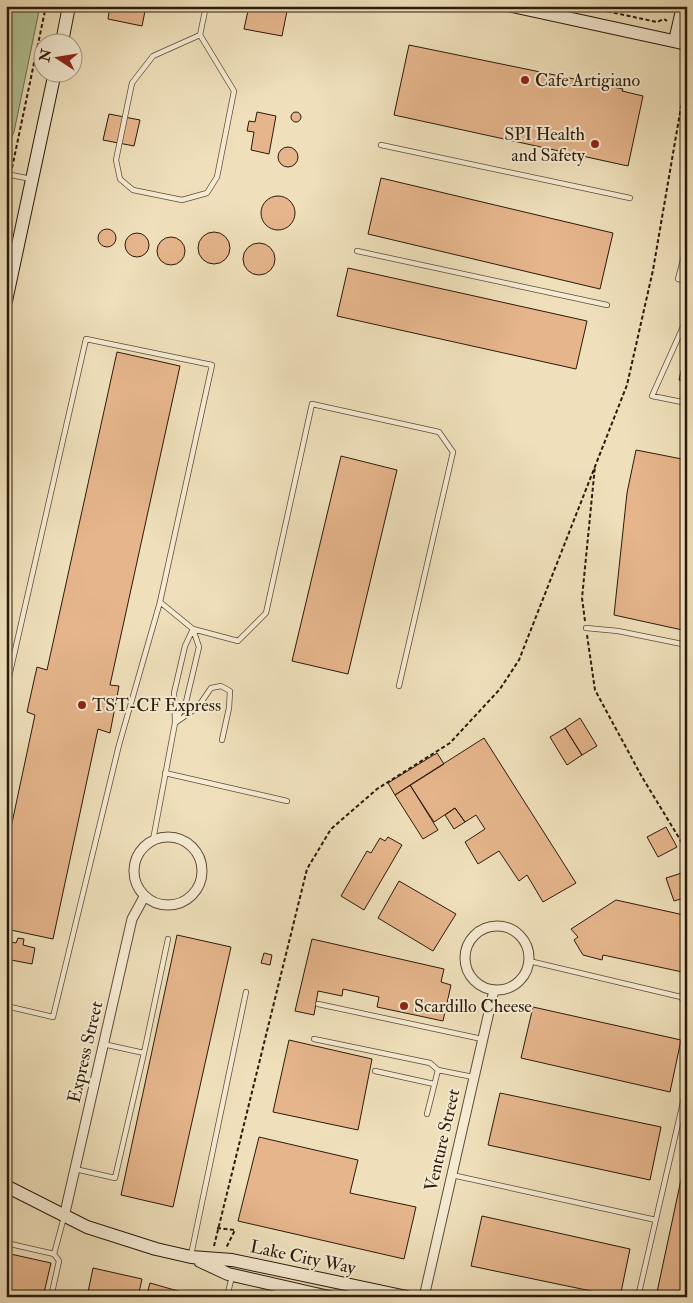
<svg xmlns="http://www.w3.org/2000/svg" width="693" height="1303" font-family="'IM FELL Double Pica',serif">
  <rect width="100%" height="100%" fill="#efe0bb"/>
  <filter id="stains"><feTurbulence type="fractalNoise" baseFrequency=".004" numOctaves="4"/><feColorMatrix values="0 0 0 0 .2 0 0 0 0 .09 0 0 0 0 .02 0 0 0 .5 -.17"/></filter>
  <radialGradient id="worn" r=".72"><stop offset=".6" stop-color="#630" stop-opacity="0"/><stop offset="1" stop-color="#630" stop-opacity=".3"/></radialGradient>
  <!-- green -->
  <path fill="#b2c396" stroke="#6e6e50" d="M6,6H40L14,132L7,149Z"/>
  <!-- building -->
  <path fill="#e6b58c" stroke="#2b1a0b" d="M110,6H146L142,26L108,19Z
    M249,6H288L282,36L244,29Z
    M409,45L623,89L622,91L643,96L628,166L394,115Z
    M291 117a5 5 0 1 1 10 0a5 5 0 1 1-10 0Z
    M257,112L276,116L269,154L251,150L254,132L247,131L249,121L255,122Z
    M109,114L140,120L134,146L103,140Z
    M278 157a10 10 0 1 1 20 0a10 10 0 1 1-20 0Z
    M381,178L613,233L600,289L368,234Z
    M261 213a17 17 0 1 1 34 0a17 17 0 1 1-34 0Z
    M98 238a9 9 0 1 1 18 0a9 9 0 1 1-18 0Z
    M198 248a16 16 0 1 1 32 0a16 16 0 1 1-32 0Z
    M125 245a12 12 0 1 1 24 0a12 12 0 1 1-24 0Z
    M157 251a14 14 0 1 1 28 0a14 14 0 1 1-28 0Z
    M243 259a16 16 0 1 1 32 0a16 16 0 1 1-32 0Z
    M348,268L587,321L576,369L337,316Z
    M687,345V382L679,380Z
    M117,352L180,366L110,685L119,686L110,733L98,729L53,939L6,929V851L35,715L27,712L37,667L47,670Z
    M636,450L687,460V631L614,615L627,493Z
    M341,456L397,470L348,674L292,661Z
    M580,718L597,746L582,755L565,728Z
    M565,728L582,755L567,765L550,737Z
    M484,738L576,883L543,902L527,875L519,881L499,851L478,864L465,842L485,829L476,815L465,822L455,808L434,822L410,785Z
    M437,753L444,764L395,795L388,783Z
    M410,785L438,830L423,839L395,795Z
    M455,808L465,822L454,829L445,815Z
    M666,827L677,847L658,857L647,837Z
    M388,837L402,845L364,910L341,896L367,851L371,853L380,838L385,841Z
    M685,872L687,897L674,901L666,878Z
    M399,881L456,914L433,951L378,918Z
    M616,900L684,915L687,973L603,955L602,960L583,955L574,940L578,937L571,929Z
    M177,935L231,947L173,1207L121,1195Z
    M18,938L24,939L23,945L35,948L32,964L6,959V941L16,943Z
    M312,939L444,969L441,982L451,985L443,1021L377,1007L379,997L343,989L342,996L318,991L314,1015L295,1011Z
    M264,953L272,955L270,965L261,963Z
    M533,1007L681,1040L670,1092L521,1058Z
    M289,1040L372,1059L358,1130L273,1112Z
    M500,1093L661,1127L650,1180L488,1145Z
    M259,1137L358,1160L350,1193L416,1207L404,1259L238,1221Z
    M685,1161L687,1297H656Z
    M482,1216L630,1249L620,1297L471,1266Z
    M6,1253L51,1263L43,1297H6Z
    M93,1268L142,1279L138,1297H87Z
    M150,1283L192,1295L191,1297H159L147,1294Z"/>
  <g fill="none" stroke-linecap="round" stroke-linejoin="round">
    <defs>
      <path id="lane" d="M200,35L153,56L132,83L116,160L120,179L133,190L182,200L207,193L217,177L234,91L200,35L206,6
        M381,145L630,198
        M6,177L11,175L31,179
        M687,245L678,279L687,281
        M357,251L607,305
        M687,318L652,396L687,403
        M160,602L193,629L238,641L266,613L312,404L439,432L453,452L399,686
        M586,628L618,631L687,645
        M6,690L86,339L212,365L160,602L119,745L53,1017L6,1006
        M176,720L186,702L199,647L193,629
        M175,723L198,707L211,688L221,686L230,691L229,708L222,740
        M165,773L287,801
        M153,840L175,723L174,693L185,646L193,629
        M529,961L681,997L687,1007
        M318,1004L482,1039
        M314,1039L430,1063L438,1070L473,1077
        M103,1044L144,1053L168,939
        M686,1044L687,1039
        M375,1071L434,1084
        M427,1114L438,1070
        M75,1169L115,1178L144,1053
        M452,1175L656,1220
        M6,1243L54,1254L64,1217
        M191,1255L246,992
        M51,1297L59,1261L54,1254
        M227,1297L232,1276
        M638,1297L687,1085"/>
      <path id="street" d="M134 871a34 34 0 1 1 68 0a34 34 0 1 1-68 0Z
        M465 958a32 32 0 1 1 64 0a32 32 0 1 1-64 0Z
        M64,1217L132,919L144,897
        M424,1297L494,990"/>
      <path id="secondary" d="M512,6L687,44
        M675,41L683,6
        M62,42L69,6
        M6,301L55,72
        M6,1186L87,1227L156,1249L191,1257L232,1260L407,1297
        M200,1261L228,1274L329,1297"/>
    </defs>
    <!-- lane casing -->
    <use href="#lane" stroke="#5c4c37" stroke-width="6"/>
    <!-- street casing -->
    <use href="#street" stroke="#5c4c37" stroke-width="11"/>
    <!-- secondary casing -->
    <use href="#secondary" stroke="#2b1a0b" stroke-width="14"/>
    <!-- path -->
    <path stroke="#2b1a0b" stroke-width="2" stroke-dasharray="4 2.5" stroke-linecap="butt" d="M582,6L657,22L664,19L667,21
      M12,168L46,6
      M6,196L9,185
      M585,621L582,598L595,466
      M587,635L595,690L642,777L687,851
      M217,1228L235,1230L226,1248
      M214,1246L307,869L331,829L377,789L450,743L500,689L519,660L627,385L653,270L687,72"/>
    <!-- lane -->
    <use href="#lane" stroke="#f5ebd3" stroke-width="4.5"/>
    <!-- street -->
    <use href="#street" stroke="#f5ebd3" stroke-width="9"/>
    <!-- secondary -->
    <use href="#secondary" stroke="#f5ebd3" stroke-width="12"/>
  </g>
  <!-- markers -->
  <g fill="#8f2418" stroke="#f5ebd3" stroke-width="2">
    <circle cx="525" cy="80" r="5"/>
    <circle cx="595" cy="144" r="5"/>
    <circle cx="82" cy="705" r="5"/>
    <circle cx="404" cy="1006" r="5"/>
  </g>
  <g text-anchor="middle" stroke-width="4" stroke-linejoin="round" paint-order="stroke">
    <!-- poi labels -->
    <g font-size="18" fill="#2b1a0b" stroke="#f5ebd3" text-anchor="start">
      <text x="535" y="86">Cafe Artigiano</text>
      <text x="585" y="140" text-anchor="end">SPI Health<tspan x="585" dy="21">and Safety</tspan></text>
      <text x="92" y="711">TST-CF Express</text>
      <text x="414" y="1012">Scardillo Cheese</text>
    </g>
    <!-- street labels -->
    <g font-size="18" fill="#2b1a0b" stroke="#f5ebd3">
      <text transform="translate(85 1052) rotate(-77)" y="6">Express Street</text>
      <text transform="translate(442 1140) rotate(-77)" y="6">Venture Street</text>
      <text transform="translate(303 1257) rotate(12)" y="6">Lake City Way</text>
    </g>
  </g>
  <!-- margin -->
  <rect width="693" height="1303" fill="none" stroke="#efe0bb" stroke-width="25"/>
  <rect x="8" y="8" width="678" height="1288" fill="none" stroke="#2b1a0b" stroke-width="2.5"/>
  <rect x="12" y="12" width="668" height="1278" fill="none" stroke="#2b1a0b"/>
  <!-- north arrow -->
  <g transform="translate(58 58) rotate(282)"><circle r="24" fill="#f5ebd3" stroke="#a49783"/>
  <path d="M0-4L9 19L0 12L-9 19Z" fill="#8f2418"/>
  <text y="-8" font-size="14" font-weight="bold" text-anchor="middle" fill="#2b1a0b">N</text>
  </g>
  <rect width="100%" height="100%" filter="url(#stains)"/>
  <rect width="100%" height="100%" fill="url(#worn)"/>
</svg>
